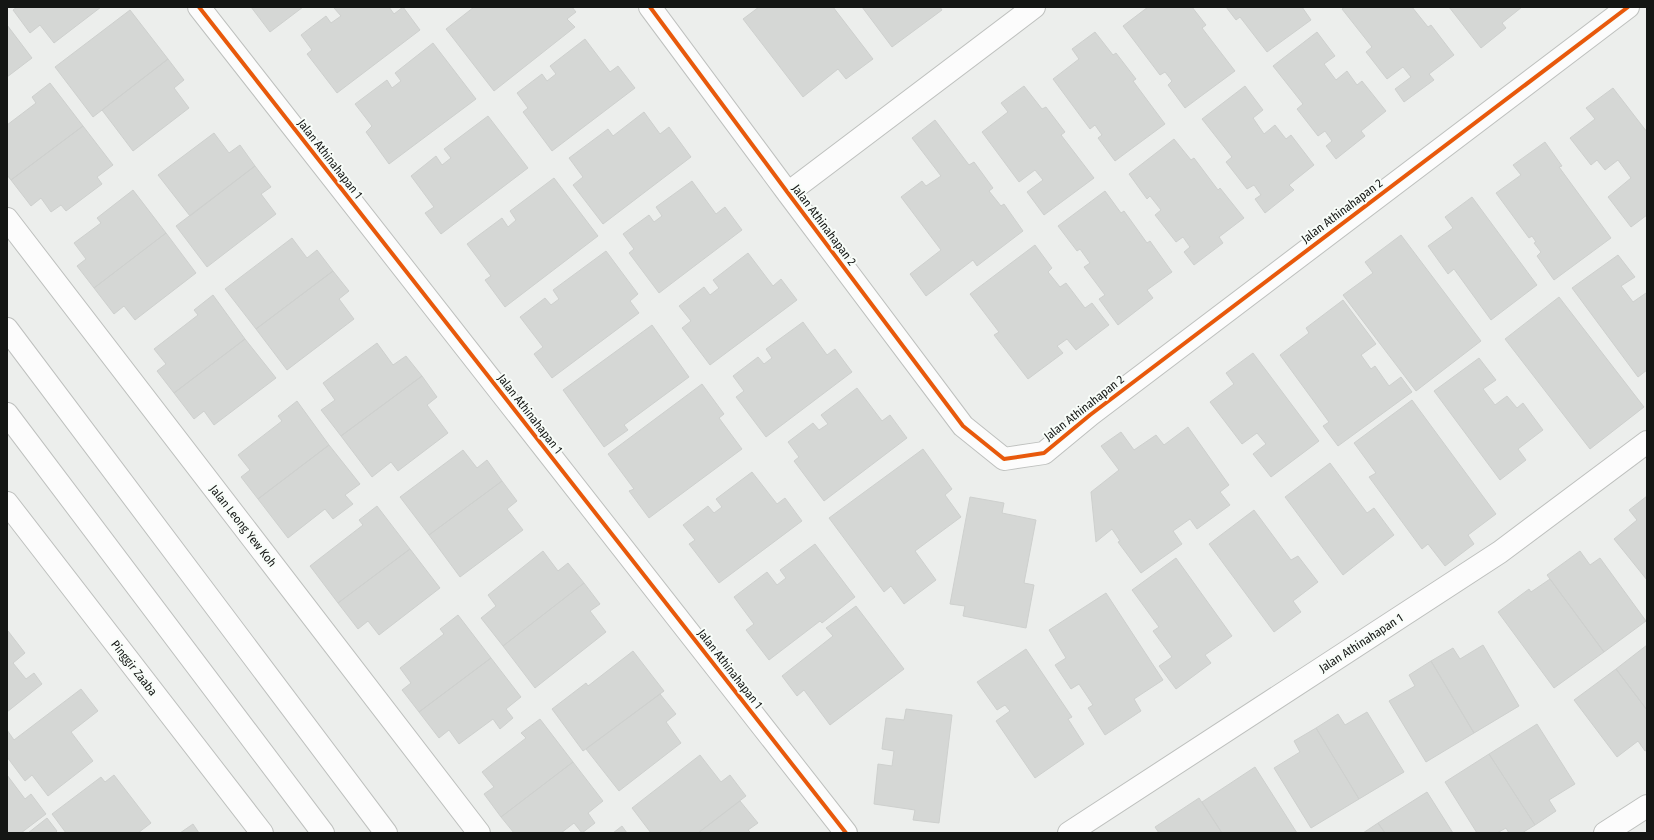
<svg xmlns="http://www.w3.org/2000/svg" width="1654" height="840" font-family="'Fira Sans Condensed',sans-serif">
  <rect width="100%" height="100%" fill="#eceeec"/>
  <!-- building -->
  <path fill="#d5d7d5" stroke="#ced0ce" d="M17,7H101L54,43L40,25L30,33L13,10Z
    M251,7H303L270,32Z
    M335,7H389L394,14L403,7L420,30L337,93L307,54L312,50L301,35L326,16L331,23L341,16L334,8Z
    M474,7H572L576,12L567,19L575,27L494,91L446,29Z
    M759,7H833L873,59L846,79L838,69L803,97L743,19Z
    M862,7H940L942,10L892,47Z
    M1148,7H1192L1206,25L1202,28L1235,71L1185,108L1168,85L1172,81L1165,72L1160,75L1123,26Z
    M1226,7H1302L1311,20L1267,52L1240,17L1236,20Z
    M1345,7H1412L1428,27L1431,25L1454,55L1429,74L1434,80L1404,102L1395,89L1411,77L1403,67L1387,79L1366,52L1372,47L1342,9Z
    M1449,7H1522L1502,23L1506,28L1481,48Z
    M130,10L168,59L93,117L55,67Z
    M7,25L32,58L7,77Z
    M1095,32L1113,55L1116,53L1136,79L1133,81L1165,124L1115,161L1098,138L1102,135L1095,125L1090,129L1053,79L1079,59L1072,49Z
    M1317,32L1335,56L1324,64L1336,80L1347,71L1357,85L1362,81L1386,111L1361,131L1365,136L1336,159L1326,146L1332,141L1325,131L1318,136L1297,109L1303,104L1273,66Z
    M585,39L610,72L618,66L635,88L552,151L523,112L528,108L517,93L542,74L547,81L556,74L550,66Z
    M433,43L476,99L389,164L366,132L372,126L355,104L387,80L392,88L401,81L395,73Z
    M168,59L184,80L174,88L189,108L133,151L102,110Z
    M50,83L83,126L11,180L7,175V125L36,103L32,97Z
    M1024,86L1042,109L1046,107L1065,132L1061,135L1094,178L1044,215L1027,192L1043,180L1035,170L1019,182L982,132L1008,112L1001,103Z
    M1245,86L1263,110L1253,118L1264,134L1275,125L1286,139L1291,135L1314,165L1289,185L1294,190L1265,213L1255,199L1261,195L1254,185L1247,189L1226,162L1232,157L1202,119Z
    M1613,88L1647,132V215L1631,227L1608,197L1631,178L1618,160L1605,170L1597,160L1591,165L1570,138L1595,119L1586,108Z
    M644,112L660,134L669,127L691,157L603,224L573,185L583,177L569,158L608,129L613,136Z
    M488,116L528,168L441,234L425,213L434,207L411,176L436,156L442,165L451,158L444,149Z
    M935,120L969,165L974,162L993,188L989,191L1001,206L1004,204L1023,231L977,266L973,260L926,296L910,274L941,250L901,197L922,181L926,186L941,176L912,138Z
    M83,126L113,165L97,177L102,184L66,211L61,205L51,212L41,198L31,206L11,180Z
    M214,133L229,153L240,145L255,166L190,216L158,175Z
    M1174,139L1191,160L1194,158L1218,190L1220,188L1244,218L1219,237L1223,243L1194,265L1184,252L1190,247L1183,237L1176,242L1155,215L1161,210L1150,196L1147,199L1129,174Z
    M1545,142L1562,166L1559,167L1611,238L1554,280L1537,256L1541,252L1534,243L1536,242L1532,236L1529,238L1496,193L1521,175L1513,165Z
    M255,166L271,187L261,194L276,214L207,267L176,226Z
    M554,178L598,236L505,307L485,280L491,276L467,244L502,218L508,227L516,220L510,211Z
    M692,181L716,214L725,207L742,230L659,293L629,253L634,249L623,234L649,215L654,222L662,216L656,207Z
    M133,190L166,233L94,288L77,266L86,259L74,243L101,223L97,218Z
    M1105,191L1121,213L1124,211L1147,243L1150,241L1172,272L1147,290L1153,298L1118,325L1099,299L1105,295L1084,267L1090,263L1080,249L1077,251L1058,226Z
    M1472,197L1537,285L1491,320L1454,269L1448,274L1428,246L1453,228L1445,217Z
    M166,233L196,273L135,320L124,306L114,314L94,288Z
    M1401,235L1481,341L1416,391L1343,295L1373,273L1365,262Z
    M292,238L307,258L317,250L333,271L256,329L225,289Z
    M1035,245L1052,268L1048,272L1060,287L1066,283L1085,308L1092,303L1109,325L1076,350L1067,339L1057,346L1063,353L1028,379L994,335L999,332L970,294Z
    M606,251L638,294L630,301L639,313L552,378L534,354L543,347L520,317L545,298L551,305L559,299L553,290Z
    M748,253L773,286L781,279L797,300L710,365L682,328L691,321L679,306L704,287L710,295L719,288L713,280Z
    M1618,255L1635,277L1621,286L1633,302L1646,293L1647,294V370L1638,377L1572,288Z
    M333,271L349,291L339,299L354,319L287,370L256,329Z
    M213,295L245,339L174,393L157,371L166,364L154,349L198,315L194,310Z
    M1559,297L1644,407L1590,449L1505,339Z
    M1343,300L1376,344L1361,355L1371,369L1375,366L1389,386L1401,377L1412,392L1338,446L1323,426L1329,422L1280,355L1309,333L1306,328Z
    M803,322L827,355L835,349L852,372L766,437L736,397L744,391L733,376L758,357L764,364L772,358L766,349Z
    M652,325L689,377L624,425L628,430L604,447L563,390Z
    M245,339L276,378L214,425L204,411L194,419L174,393Z
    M377,343L393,365L406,356L422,376L341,436L321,410L335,400L323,383Z
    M1253,353L1319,441L1271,477L1253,454L1266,444L1257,433L1242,444L1210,402L1234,384L1226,373Z
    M1479,358L1496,380L1483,389L1495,405L1507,396L1517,408L1523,403L1543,430L1518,449L1526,460L1500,480L1434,391Z
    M422,376L437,397L427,405L448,433L398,471L391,462L372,477L341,436Z
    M702,384L724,414L719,418L742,449L649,518L629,491L634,489L608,454Z
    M857,388L882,421L890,415L907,438L824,501L794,461L799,457L788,442L813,423L819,430L828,424L821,415Z
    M1412,400L1496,514L1468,535L1474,544L1445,566L1428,544L1422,549L1369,477L1376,473L1354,443Z
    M297,401L329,445L258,499L241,477L250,470L238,455L282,421L278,416Z
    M1188,427L1229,485L1220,492L1230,505L1197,529L1190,519L1173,531L1182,544L1141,573L1118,542L1120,541L1112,529L1096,542L1091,492L1119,470L1101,446L1121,432L1134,450L1156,435L1164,445Z
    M329,445L360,484L345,495L353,504L333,519L325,509L288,538L258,499Z
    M923,449L952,489L945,495L961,517L915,551L936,580L904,604L891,586L884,592L829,518Z
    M463,450L477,468L487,460L502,481L429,535L400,497Z
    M1330,463L1367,513L1374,508L1394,535L1343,575L1285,497Z
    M752,472L777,504L785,498L802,521L719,583L689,544L695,540L683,525L708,506L714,513L722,507L716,499Z
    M502,481L517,501L507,509L523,530L460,577L429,535Z
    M1647,496V580L1614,539L1637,520L1629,510Z
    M970,497L1004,503L1002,513L1036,520L1024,583L1034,585L1026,628L963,616L965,606L950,604Z
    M377,506L410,549L338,603L310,566L363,525L359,520Z
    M1254,510L1291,560L1298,556L1318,582L1293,601L1301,612L1274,632L1209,544Z
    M815,544L855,597L822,623L820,621L769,660L746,630L754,624L734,597L767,572L777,585L786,578L780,570Z
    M410,549L440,588L379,635L368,621L358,629L338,603Z
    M543,551L558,571L568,563L584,583L503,646L481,618L496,606L488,595Z
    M1580,551L1590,565L1600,558L1646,621L1604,652L1547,575Z
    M1176,558L1232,636L1205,655L1211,663L1176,689L1159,666L1172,657L1153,631L1159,627L1132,590Z
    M1550,579L1604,652L1554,688L1498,612L1529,589L1531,592Z
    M584,583L600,604L590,611L606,632L535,688L503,646Z
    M1106,593L1163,680L1134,699L1141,711L1105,735L1088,708L1093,705L1079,684L1071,689L1055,665L1066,658L1049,630Z
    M856,606L904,669L830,725L804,690L797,696L782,676L833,636L826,628Z
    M458,615L491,658L419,712L402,690L411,683L400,668L444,634L440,629Z
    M8,631L25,653L13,663L26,679L34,673L42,684L7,712Z
    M1483,645L1519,706L1474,733L1431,661L1453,648L1460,659Z
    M1647,645V710L1616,669Z
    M1026,649L1072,717L1068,719L1084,744L1035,778L996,721L1010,711L1005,705L997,710L977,682Z
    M633,651L664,691L583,751L552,709L586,683L588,686Z
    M491,658L521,697L506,709L513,718L500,729L493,719L459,744L449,730L439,738L419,712Z
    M1431,661L1474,733L1426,762L1389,701L1415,686L1409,675Z
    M1616,669L1647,710V750L1645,751L1638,741L1617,757L1574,700Z
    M81,689L98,711L71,732L93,761L48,796L32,775L25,781L7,757V730L14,740Z
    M660,694L676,714L666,722L681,743L619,791L586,749Z
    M906,709L952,715L939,823L913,820L915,810L874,804L878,764L892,766L894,751L882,749L886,718L904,720Z
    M1367,712L1404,772L1359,799L1316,728L1338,714L1345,725Z
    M540,719L573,762L501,817L484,794L494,787L482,772L526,738L521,733Z
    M1537,724L1575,784L1549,800L1556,811L1535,825L1489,754Z
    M1316,728L1359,799L1311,828L1274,768L1300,752L1294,741Z
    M1489,754L1535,825L1522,833H1509L1506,828L1497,833H1477L1445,782Z
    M700,755L721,782L730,775L746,796L698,833H651L632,808Z
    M573,762L603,801L588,813L595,823L582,833L574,823L561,833H514L501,817Z
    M1255,767L1297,833H1222L1202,802Z
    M7,775L25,799L31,794L46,814L21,833H7Z
    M114,775L151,823L138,833H66L52,814L101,777L105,782Z
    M1427,792L1453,833H1385L1378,823Z
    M1199,798L1222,833H1159L1155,827Z
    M740,801L758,823L748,830L751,833H698Z
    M47,818L57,831L55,833H28Z
    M1378,823L1385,833H1363Z
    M193,824L199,833H180Z
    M622,826L627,833H613Z"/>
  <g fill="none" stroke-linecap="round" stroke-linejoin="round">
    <defs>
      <path id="minor" d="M199,7L846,833
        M650,7L788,193L963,426L1004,459L1044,453L1090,415L1628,7
        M788,193L1034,7
        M7,219L479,833
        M7,329L386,833
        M7,414L323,833
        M7,503L262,833
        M1069,833L1500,552L1647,442
        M1605,833L1647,806"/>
    </defs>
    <!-- minor casing -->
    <use href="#minor" stroke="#bec0be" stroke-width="24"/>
    <!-- minor -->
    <use href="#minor" stroke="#fcfcfc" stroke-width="22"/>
    <defs>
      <path id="cycleway" d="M199,7L846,833
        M650,7L788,193L963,426L1004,459L1044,453L1090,415L1628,7"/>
    </defs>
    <!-- cycleway casing -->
    <use href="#cycleway" stroke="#f8fdf9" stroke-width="6"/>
    <!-- cycleway -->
    <use href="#cycleway" stroke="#e8590c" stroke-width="4"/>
  </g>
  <g text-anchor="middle" stroke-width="4" stroke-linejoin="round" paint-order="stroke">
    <!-- street labels -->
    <g font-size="12" fill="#141614" stroke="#f8fdf9">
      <text transform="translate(330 159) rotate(52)" y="4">Jalan Athinahapan 1</text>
      <text transform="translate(1342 211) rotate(-37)" y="4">Jalan Athinahapan 2</text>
      <text transform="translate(824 225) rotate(53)" y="4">Jalan Athinahapan 2</text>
      <text transform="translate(1084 408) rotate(-38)" y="4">Jalan Athinahapan 2</text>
      <text transform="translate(530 414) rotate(52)" y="4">Jalan Athinahapan 1</text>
      <text transform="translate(243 526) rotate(52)" y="4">Jalan Leong Yew Koh</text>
      <text transform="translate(1361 643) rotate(-33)" y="4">Jalan Athinahapan 1</text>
      <text transform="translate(134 668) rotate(52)" y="4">Pinggir Zaaba</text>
      <text transform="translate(730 669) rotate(52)" y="4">Jalan Athinahapan 1</text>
    </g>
  </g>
  <!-- border -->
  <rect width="1654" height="840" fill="none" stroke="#141614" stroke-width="16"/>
</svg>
